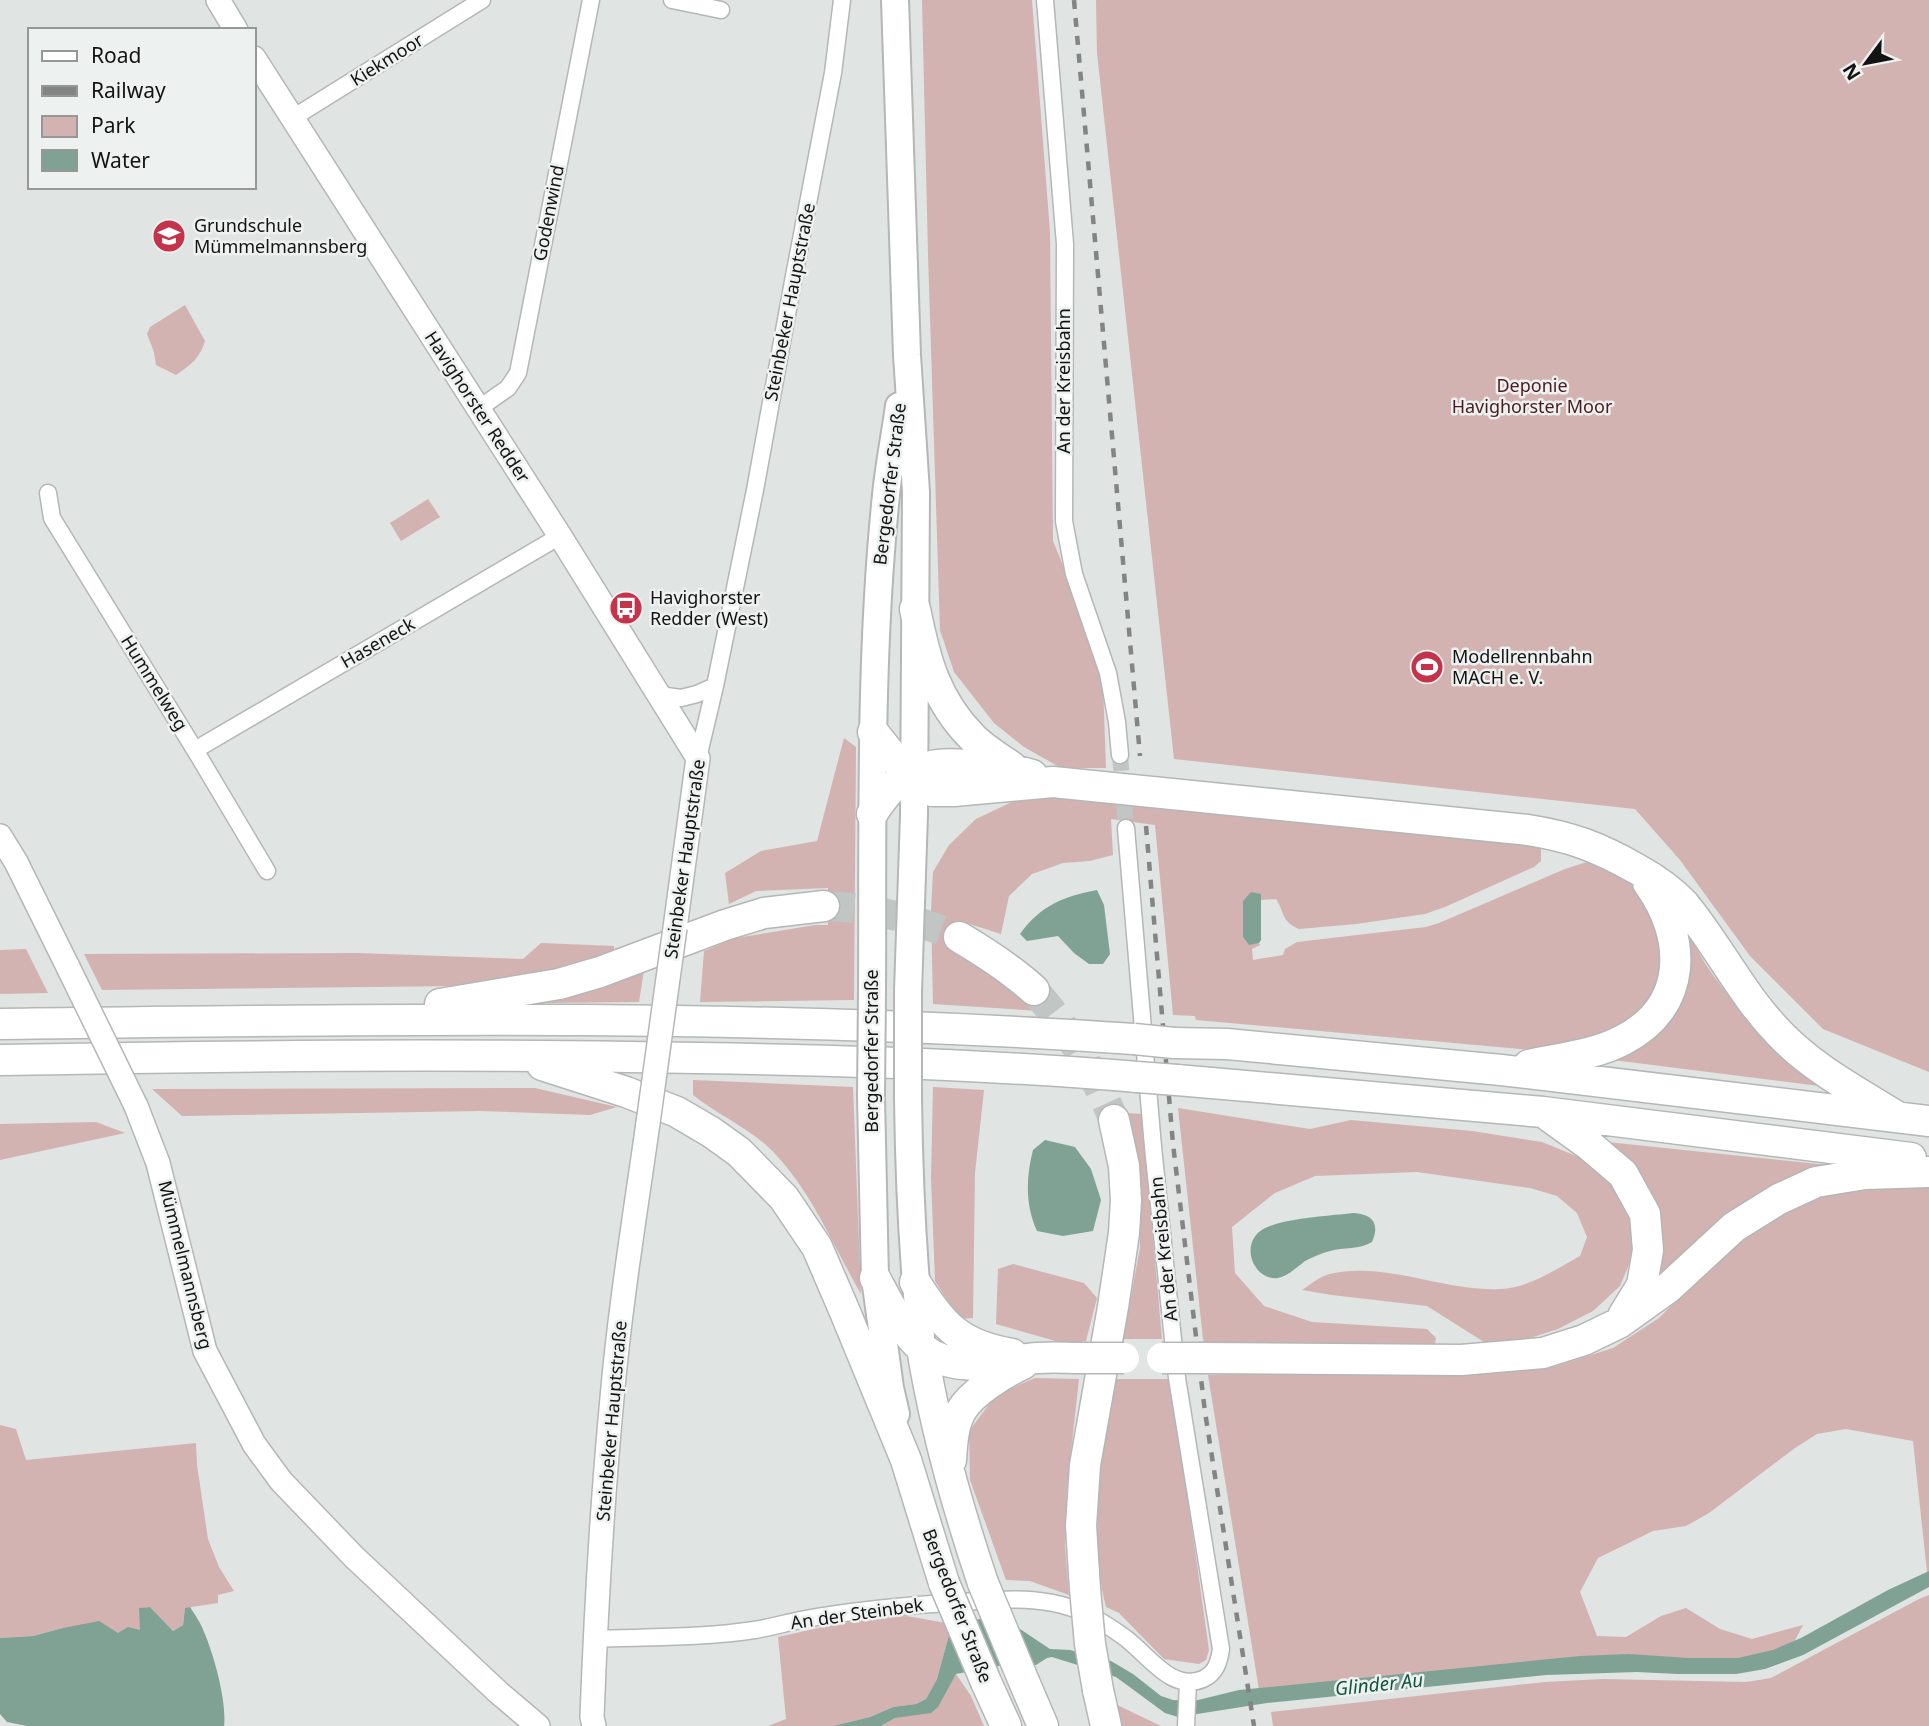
<svg xmlns="http://www.w3.org/2000/svg" width="1929" height="1726" font-family="'Noto Sans',sans-serif">
  <rect width="100%" height="100%" fill="#e0e4e2"/>
  <!-- green -->
  <path fill="#d3b2b2" d="M922,0H1032L1050,232L1053,541L1072,587L1103,685L1106,768H1061L1024,747L994,723L954,672L940,630L928,254Z
    M1096,0H1929V1072L1823,1029L1750,956L1680,860L1635,809L1174,759L1097,53Z
    M185,305L205,341C200,358 191,365 176,375L156,365L154,352L147,334L150,327Z
    M428,499L440,517L401,541L390,523Z
    M844,738L856,747L854,1000L700,1002L704,951L736,938L815,925H828V888L756,891L729,904L725,873L761,851L817,841Z
    M1057,797L1539,845L1541,849V861L1534,867L1445,907L1425,914L1356,924L1299,929C1281,921 1285,913 1276,899L1261,900V894L1243,901V937L1249,944L1259,943L1260,945L1252,949L1253,960L1283,955L1285,949L1297,942L1426,927L1439,923L1565,869L1590,861L1630,880L1641,891L1665,937L1658,997L1614,1036L1532,1050L1196,1020L1195,1016L1173,1015L1155,825L1111,819L1113,855L1090,861L1063,863L1032,874L1009,896L1001,934L960,921L951,944L957,954L995,977L1039,1011L933,1004L931,911L933,872L949,845L976,819L1014,801Z
    M1685,927C1694,943 1702,960 1713,975C1743,1017 1780,1052 1819,1086L1613,1060L1642,1047L1662,1028Z
    M541,943L614,946V957L542,976L460,986L102,990L84,954L358,953L523,959Z
    M26,949L48,993L0,994V950Z
    M644,970L639,1002L541,1003L546,999Z
    M693,1080L853,1087L861,1294C832,1244 809,1184 765,1144C742,1125 716,1113 693,1095Z
    M933,1087L984,1090L975,1173L973,1318L959,1319L935,1281L931,1178Z
    M535,1088L617,1107L590,1115L481,1111L182,1116L152,1089Z
    M1178,1108L1310,1129L1351,1120L1472,1131L1542,1142L1581,1158L1615,1185L1634,1221L1633,1255L1620,1286L1593,1311L1558,1329L1527,1339L1484,1342L1427,1306L1332,1295L1302,1290C1310,1285 1320,1276 1330,1274C1387,1261 1443,1292 1501,1289C1530,1287 1555,1270 1580,1256L1587,1237L1577,1213L1557,1196L1530,1188L1417,1172L1315,1176L1275,1193L1232,1227L1235,1273L1264,1306L1312,1322L1427,1329L1436,1338L1434,1347H1206L1203,1339Z
    M1126,1113L1142,1114L1162,1339H1123L1140,1248L1138,1167Z
    M96,1122L125,1133L0,1160V1124Z
    M1607,1142L1828,1165L1783,1179L1750,1203L1650,1291L1661,1254Z
    M1929,1187V1571L1927,1572L1913,1441L1846,1429L1817,1434L1795,1448L1709,1513L1686,1526L1653,1531L1598,1558L1580,1592L1597,1636L1626,1637L1661,1616L1686,1608L1720,1629L1752,1639L1803,1625L1793,1644L1754,1661L1653,1659L1259,1690L1208,1375L1553,1367L1613,1348L1659,1318L1703,1274L1740,1241L1781,1213L1843,1188Z
    M1013,1264L1084,1283L1097,1298L1086,1341L1066,1344L996,1324L998,1269Z
    M1035,1378L1079,1379L1067,1488L1065,1545L1069,1595L1030,1581L1006,1580L970,1480L969,1431L996,1395Z
    M1112,1379H1171L1209,1650L1206,1660L1199,1664L1164,1659L1119,1613L1106,1607C1087,1535 1104,1453 1112,1379Z
    M0,1425L16,1429L26,1460L196,1443L197,1465L208,1539L219,1567L234,1591L218,1595V1603L185,1608L183,1625L173,1631L150,1607L140,1608L141,1630L118,1633L63,1628L33,1636L0,1638Z
    M1929,1595V1726H1273L1271,1712L1545,1682L1603,1679L1746,1682L1771,1678L1919,1599Z
    M901,1615L952,1624L937,1679L926,1699L916,1704L893,1707L870,1717L833,1726H768L786,1719L778,1637L841,1623Z
    M956,1674L971,1696L984,1726H881L895,1718L922,1713L947,1688Z
    M1113,1703L1161,1726H1118Z"/>
  <!-- water -->
  <path fill="#7fa294" d="M1097,890L1104,905L1110,954L1103,964H1089L1074,953L1058,936L1027,941L1020,934C1040,906 1064,896 1097,890Z
    M1251,892L1261,894V940L1259,943L1249,945L1243,937V901Z
    M1045,1140L1075,1147L1091,1169L1101,1200L1093,1231L1063,1236L1037,1231C1025,1204 1026,1178 1033,1150Z
    M1353,1213C1373,1214 1380,1224 1372,1242C1359,1250 1344,1247 1330,1251C1322,1253 1313,1257 1305,1261C1297,1267 1288,1276 1278,1278C1256,1281 1240,1249 1259,1232C1276,1218 1330,1216 1353,1213Z
    M1929,1571V1587L1803,1655L1765,1669L1736,1674H1678L1637,1672L1546,1675L1267,1703L1178,1717L1165,1713L1116,1677L1052,1657L1047,1658L1036,1665H1004L956,1674L938,1707L931,1713L895,1718L881,1726H833L870,1717L893,1707L916,1704L926,1699L937,1679L952,1624L980,1619L1017,1627L1050,1649L1070,1650L1111,1661L1133,1674L1161,1696L1173,1700L1194,1701L1239,1690L1580,1656L1629,1654L1689,1658H1738L1773,1650L1801,1638L1888,1590Z
    M150,1607L173,1631L183,1625L185,1608L190,1607C195,1615 201,1623 204,1632C214,1655 227,1702 224,1726H27L7,1722L0,1714V1638L33,1636L63,1628L99,1621L118,1633L128,1627L140,1630L139,1608Z"/>
  <g fill="none" stroke-linecap="round" stroke-linejoin="round">
    <!-- street-tunnel -->
    <path stroke="#c1c5c3" stroke-width="16" stroke-dasharray="16 8" stroke-linecap="butt" d="M1120,755L1126,828"/>
    <!-- highway-tunnel -->
    <path stroke="#c1c5c3" stroke-width="30" stroke-dasharray="30 15" stroke-linecap="butt" d="M824,906C876,908 910,918 959,937
      M1034,990C1070,1031 1093,1071 1114,1120"/>
    <defs>
      <path id="street" d="M672,0L721,10
        M1045,0L1065,244L1064,521L1074,574L1108,673L1117,722L1120,755
        M291,119L482,0
        M478,409L508,388L518,373L591,0
        M48,493L52,518L198,755L267,871
        M659,695L681,698L697,694L715,686
        M195,750L560,536
        M698,758L715,686L755,490L794,276L833,73L842,0
        M595,1639C648,1637 702,1638 754,1630C769,1628 785,1623 800,1620C854,1610 909,1605 963,1602C994,1600 1023,1597 1053,1603C1080,1608 1102,1621 1124,1637C1147,1653 1171,1693 1203,1679C1216,1673 1219,1662 1221,1649L1177,1378L1153,1147L1126,828
        M1186,1726L1188,1682"/>
      <path id="secondary" d="M218,0L236,30
        M254,58L560,536L698,758L675,928
        M0,836L16,862L68,967
        M136,1106L158,1163L205,1351L254,1444L281,1481L354,1557L499,1693L538,1726
        M594,1726L592,1717C596,1611 602,1504 612,1398C620,1306 635,1215 648,1123"/>
      <path id="primary" d="M895,0L907,355L916,492L914,815L908,991
        M872,991C873,826 869,660 886,495C889,465 895,435 899,406
        M871,1097L875,1278L890,1388L896,1414
        M908,1098C909,1182 913,1265 922,1348"/>
      <path id="highway" d="M915,609C925,659 935,700 973,738C984,749 999,758 1012,767
        M873,732L914,783L932,791H954L1053,782L1528,830C1572,837 1598,847 1637,869C1655,879 1670,889 1684,904C1718,945 1741,994 1779,1033C1812,1068 1856,1091 1896,1116
        M872,814C901,768 926,760 978,766C997,768 1014,769 1032,775
        M959,937C986,953 1011,969 1034,990
        M440,1004L559,984L600,972L725,925L764,913L824,906
        M0,1024C378,1019 756,1013 1134,1039
        M1174,1043L1227,1044L1501,1070L1929,1121
        M0,1060C210,1056 419,1054 629,1057C798,1059 968,1063 1137,1077
        M542,1065L626,1092L677,1112L711,1132L739,1152L784,1198L817,1247L845,1312L906,1460L944,1583
        M1529,1065C1560,1058 1595,1055 1623,1040C1689,1006 1687,937 1648,883
        M1177,1080L1543,1112L1911,1158
        M1546,1114L1589,1145L1623,1174L1645,1214L1648,1250L1642,1285L1623,1316
        M875,1278C888,1302 902,1332 923,1349C958,1376 1001,1360 1038,1358C1053,1357 1067,1358 1081,1358
        M915,1282C942,1325 959,1345 1012,1354
        M922,1348C935,1428 957,1506 983,1583
        M1204,1358L1461,1360L1543,1353L1584,1340L1619,1323L1668,1288L1734,1227L1779,1199L1816,1182L1865,1174L1929,1172
        M951,1460C952,1443 953,1426 961,1411C972,1392 1004,1373 1023,1364
        M1085,1589L1081,1526L1085,1465L1113,1307L1124,1233L1126,1200L1124,1166L1114,1120
        M986,1682L1006,1726
        M1025,1684L1043,1726
        M1098,1690L1106,1726"/>
    </defs>
    <!-- street casing -->
    <use href="#street" stroke="#b4b7b6" stroke-width="19"/>
    <!-- secondary casing -->
    <use href="#secondary" stroke="#b4b7b6" stroke-width="26"/>
    <!-- primary casing -->
    <use href="#primary" stroke="#b4b7b6" stroke-width="30"/>
    <!-- highway casing -->
    <use href="#highway" stroke="#b4b7b6" stroke-width="33"/>
    <!-- street -->
    <use href="#street" stroke="#fff" stroke-width="16"/>
    <!-- secondary -->
    <use href="#secondary" stroke="#fff" stroke-width="23"/>
    <!-- primary -->
    <use href="#primary" stroke="#fff" stroke-width="26"/>
    <!-- highway -->
    <use href="#highway" stroke="#fff" stroke-width="30"/>
    <!-- rail -->
    <path stroke="#828584" stroke-width="4.5" stroke-dasharray="9 9" stroke-linecap="butt" d="M1074,0L1140,756
      M1146,826L1173,1144L1205,1412L1254,1726"/>
    <defs>
      <path id="secondary-bridge" d="M68,967L136,1106
        M648,1123L675,928"/>
      <path id="primary-bridge" d="M871,1097L872,991
        M908,1098V991"/>
      <path id="highway-bridge" d="M1134,1039L1174,1043
        M1137,1077L1177,1080
        M1081,1358H1124
        M1162,1358H1204
        M944,1583L986,1682
        M983,1583L1025,1684
        M1085,1589L1090,1644L1098,1690"/>
    </defs>
    <!-- secondary-bridge casing -->
    <use href="#secondary-bridge" stroke="#b4b7b6" stroke-width="26" stroke-linecap="butt"/>
    <!-- primary-bridge casing -->
    <use href="#primary-bridge" stroke="#b4b7b6" stroke-width="30" stroke-linecap="butt"/>
    <!-- highway-bridge casing -->
    <use href="#highway-bridge" stroke="#b4b7b6" stroke-width="33" stroke-linecap="butt"/>
    <!-- secondary-bridge -->
    <use href="#secondary-bridge" stroke="#fff" stroke-width="23"/>
    <!-- primary-bridge -->
    <use href="#primary-bridge" stroke="#fff" stroke-width="26"/>
    <!-- highway-bridge -->
    <use href="#highway-bridge" stroke="#fff" stroke-width="30"/>
  </g>
  <!-- icons -->
  <defs>
    <symbol id="school-disc" viewBox="-11 -11 22 22"><circle r="9.5" fill="#c4334a" stroke="#edf1ef"/><path d="M0-5L7-2L0 1L-7-2ZM-4 1L0 2.5L4 1V4Q0 6-4 4Z" fill="#fff"/></symbol>
    <symbol id="bus-disc" viewBox="-11 -11 22 22"><circle r="9.5" fill="#c4334a" stroke="#edf1ef"/><path d="M-5-6H5V4H4V6H2V4H-2V6H-4V4H-5ZM-3.5-4V0h7V-4ZM-3.5 1.2v1.5H-2V1.2ZM2 1.2v1.5H3.5V1.2Z" fill="#fff"/></symbol>
    <symbol id="stadium-disc" viewBox="-11 -11 22 22"><circle r="9.5" fill="#c4334a" stroke="#edf1ef"/><path d="M0-5a6.5 5 0 1 0 0 10a6.5 5 0 1 0 0-10ZM-3.5-1.8h7v3.6h-7Z" fill="#fff"/></symbol>
  </defs>
  <g fill-rule="evenodd">
    <use href="#school-disc" x="150" y="217" width="38" height="38"/>
    <use href="#bus-disc" x="607" y="589" width="38" height="38"/>
    <use href="#stadium-disc" x="1408" y="648" width="38" height="38"/>
  </g>
  <g text-anchor="middle" stroke-width="5" stroke-linejoin="round" paint-order="stroke">
    <!-- street labels -->
    <g font-size="18" fill="#121312" stroke="#edf1ef">
      <text transform="translate(387 60) rotate(-32)" y="6">Kiekmoor</text>
      <text transform="translate(549 213) rotate(-79)" y="6">Godenwind</text>
      <text transform="translate(790 302) rotate(-79)" y="6">Steinbeker Hauptstraße</text>
      <text transform="translate(1064 381) rotate(-90)" y="6">An der Kreisbahn</text>
      <text transform="translate(477 407) rotate(57)" y="6">Havighorster Redder</text>
      <text transform="translate(890 484) rotate(-83)" y="6">Bergedorfer Straße</text>
      <text transform="translate(378 643) rotate(-30)" y="6">Haseneck</text>
      <text transform="translate(154 683) rotate(58)" y="6">Hummelweg</text>
      <text transform="translate(685 859) rotate(-82)" y="6">Steinbeker Hauptstraße</text>
      <text transform="translate(872 1051) rotate(-90)" y="6">Bergedorfer Straße</text>
      <text transform="translate(1164 1249) rotate(-96)" y="6">An der Kreisbahn</text>
      <text transform="translate(185 1265) rotate(76)" y="6">Mümmelmannsberg</text>
      <text transform="translate(612 1421) rotate(-85)" y="6">Steinbeker Hauptstraße</text>
      <text transform="translate(957 1606) rotate(69)" y="6">Bergedorfer Straße</text>
      <text transform="translate(857 1614) rotate(-8)" y="6">An der Steinbek</text>
    </g>
    <!-- poi labels -->
    <g font-size="18" fill="#121312" stroke="#edf1ef" text-anchor="start">
      <text x="194" y="232">Grundschule<tspan x="194" dy="21">Mümmelmannsberg</tspan></text>
      <text x="650" y="604">Havighorster<tspan x="650" dy="21">Redder (West)</tspan></text>
      <text x="1452" y="663">Modellrennbahn<tspan x="1452" dy="21">MACH e. V.</tspan></text>
    </g>
    <!-- park labels -->
    <g font-size="18" fill="#4c1a1f" stroke="#edf1ef">
      <text x="1532" y="392">Deponie<tspan x="1532" dy="21">Havighorster Moor</tspan></text>
    </g>
    <!-- water labels -->
    <g font-size="19" font-style="italic" fill="#105540" stroke="#edf1ef">
      <text transform="translate(1379 1684) rotate(-6)" y="7">Glinder Au</text>
    </g>
  </g>
  <!-- legend -->
  <rect x="28" y="28" width="228" height="161" fill="#edf1ef" stroke="#959897" stroke-width="2"/>
  <rect x="42" y="51" width="35" height="10" fill="#ffffff" stroke="#959897" stroke-width="2"/>
  <text x="91" y="63" font-size="21" fill="#121312">Road</text>
  <rect x="42" y="86" width="35" height="10" fill="#828584" stroke="#959897" stroke-width="2"/>
  <text x="91" y="98" font-size="21" fill="#121312">Railway</text>
  <rect x="42" y="116" width="35" height="21" fill="#d3b2b2" stroke="#959897" stroke-width="2"/>
  <text x="91" y="133" font-size="21" fill="#121312">Park</text>
  <rect x="42" y="150" width="35" height="21" fill="#7fa294" stroke="#959897" stroke-width="2"/>
  <text x="91" y="168" font-size="21" fill="#121312">Water</text>
  <!-- north arrow -->
  <g transform="translate(1866 63) rotate(238)" stroke="#edf1ef" stroke-width="5" paint-order="stroke">
  <path d="M0-5L12 26L0 18L-12 26Z" fill="#121312"/>
  <text y="-10" font-size="19" font-weight="bold" text-anchor="middle" fill="#121312">N</text>
  </g>
</svg>
